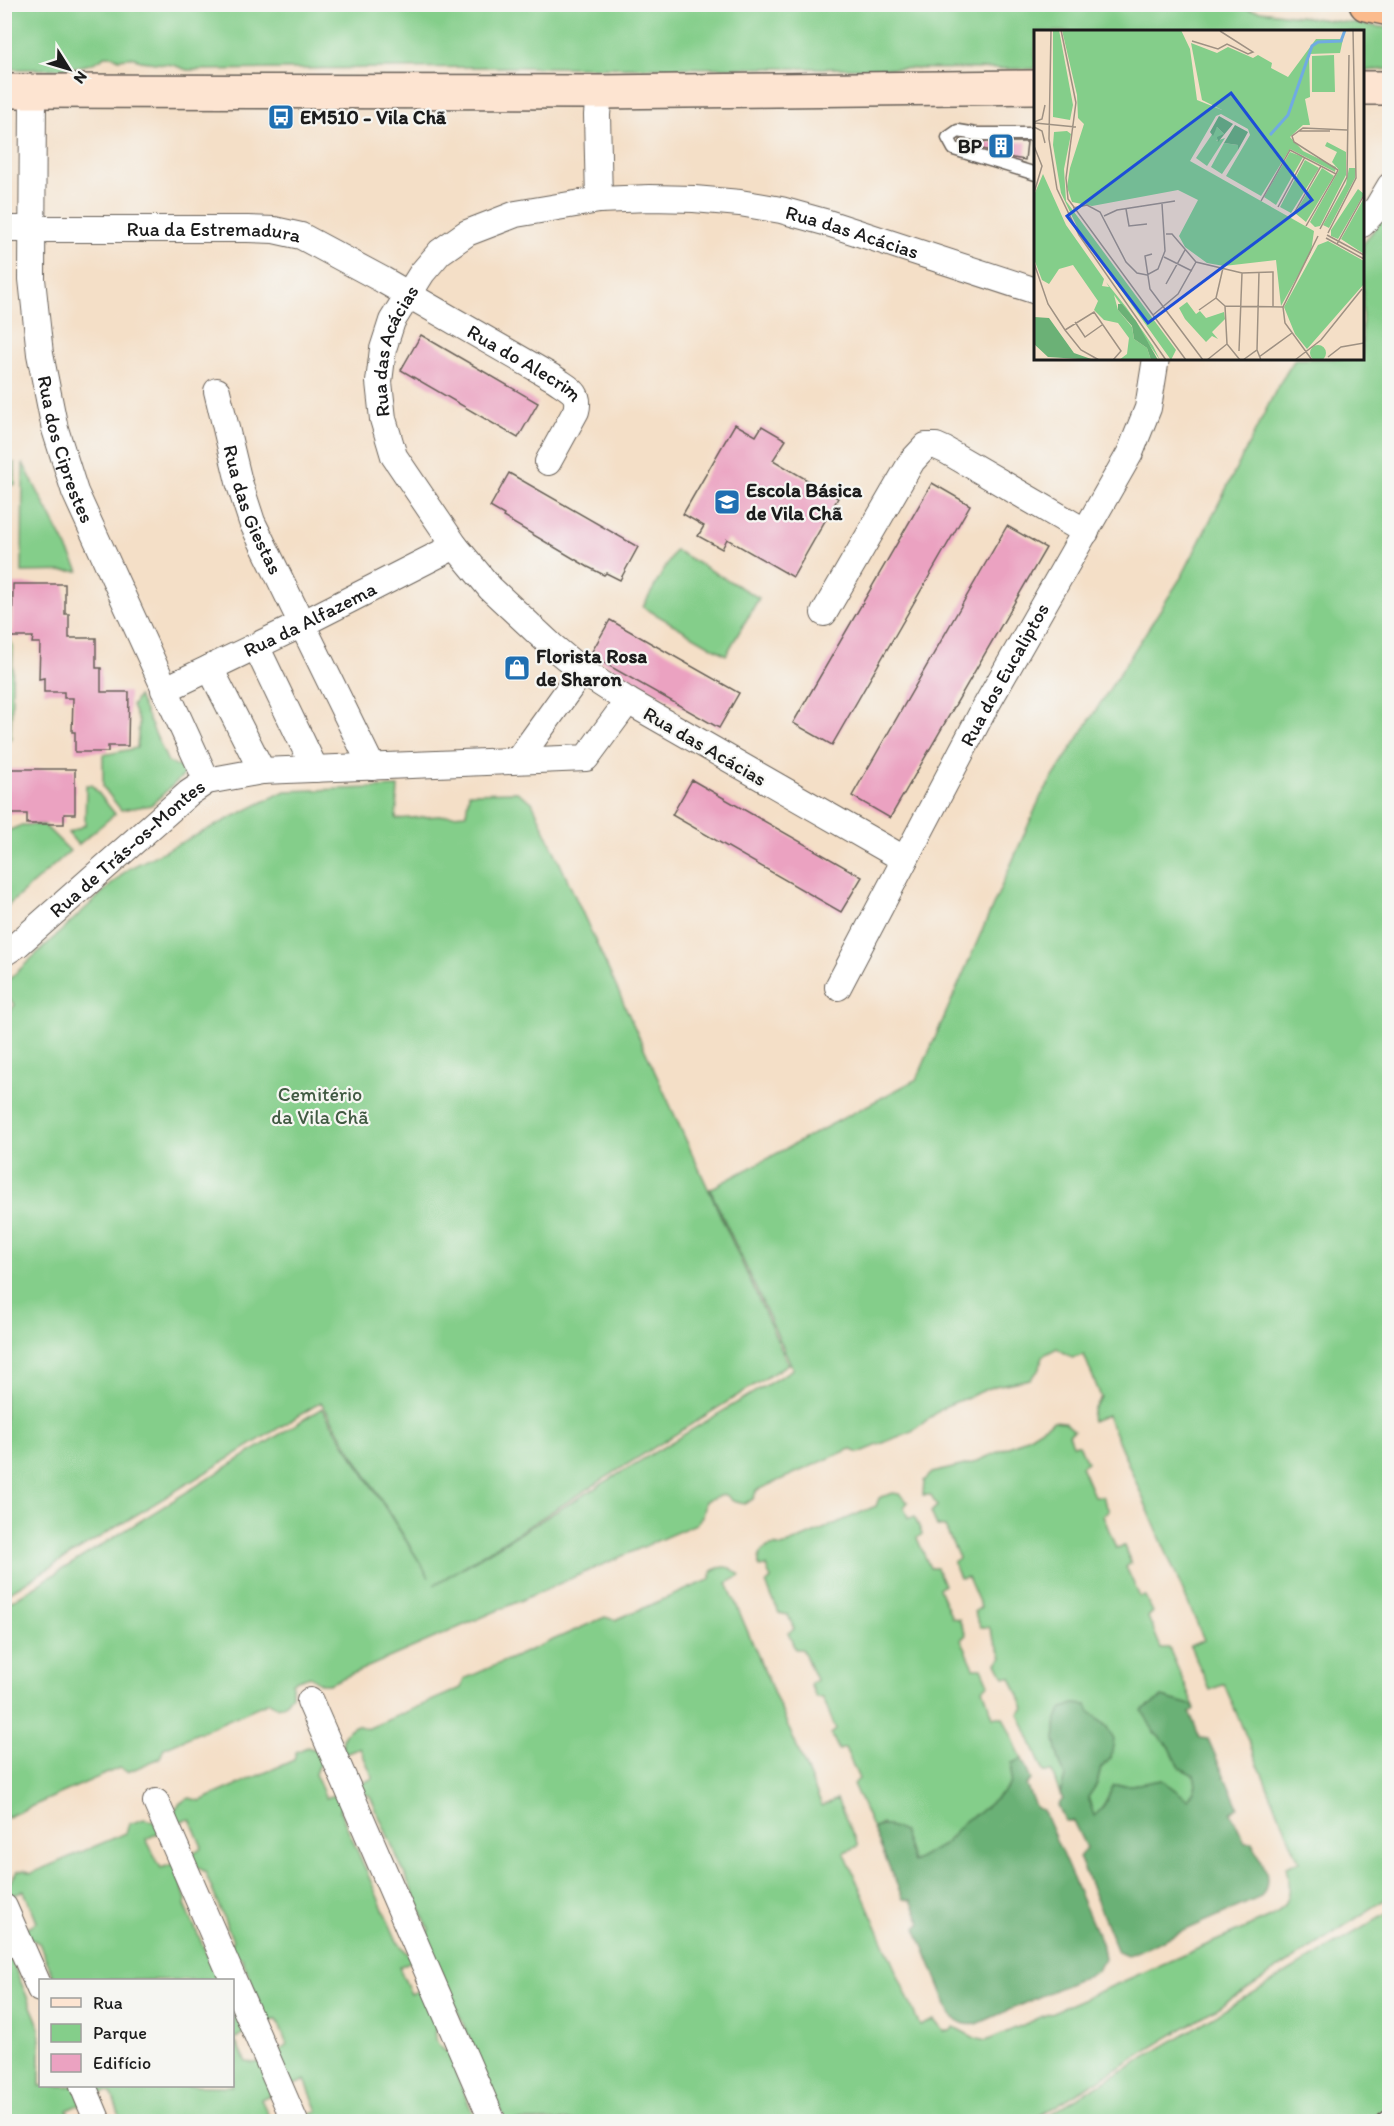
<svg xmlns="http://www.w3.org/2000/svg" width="1394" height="2126" font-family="Itim,sans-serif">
  <rect width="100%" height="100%" fill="#f6f6f2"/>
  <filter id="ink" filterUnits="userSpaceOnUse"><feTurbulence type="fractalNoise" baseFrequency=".0167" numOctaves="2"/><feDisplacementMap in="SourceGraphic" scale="12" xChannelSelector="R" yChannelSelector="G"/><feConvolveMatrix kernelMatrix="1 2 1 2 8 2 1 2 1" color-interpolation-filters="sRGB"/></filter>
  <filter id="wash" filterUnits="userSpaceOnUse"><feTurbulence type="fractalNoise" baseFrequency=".008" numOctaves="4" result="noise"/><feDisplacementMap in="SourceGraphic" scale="24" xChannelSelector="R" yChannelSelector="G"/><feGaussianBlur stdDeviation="1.35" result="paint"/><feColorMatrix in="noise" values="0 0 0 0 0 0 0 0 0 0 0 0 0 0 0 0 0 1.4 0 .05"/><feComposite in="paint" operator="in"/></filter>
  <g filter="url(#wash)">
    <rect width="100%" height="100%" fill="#f4dfc7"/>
    <!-- green -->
    <path fill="#84ce8a" stroke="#507553" stroke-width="1.5" d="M5,4H1208L1389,28L1390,69L1363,71L1362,32H1036L1035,69L491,67L187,70L173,65L140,61L134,57L119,59L113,56H104C90,73 27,69 5,69Z
      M1389,210V1897L1238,1995L1031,2121H505L426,1938L429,1929L370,1796L362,1792L359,1785L373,1778L360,1748L345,1754C339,1740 344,1731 357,1725L367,1729L461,1688L464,1679L605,1617L615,1620L709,1580L713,1570C724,1565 732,1566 740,1576L727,1583L822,1806L837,1799L858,1846L844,1852L920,2026L934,2020L943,2031H950L954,2027L975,2038L986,2041L1273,1916C1291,1903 1290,1886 1286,1867L1299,1861L1224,1684L1210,1690L1190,1646L1204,1640L1107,1415L1092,1421C1089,1410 1096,1406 1101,1397L1084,1355L1072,1358L1057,1348L1042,1356L1040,1369L1030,1379L995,1386L946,1406L912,1431L859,1453L850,1449L757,1490L753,1499L744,1504L733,1501L725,1494L705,1501L702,1517L696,1524L329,1684H321L310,1676L292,1682V1695L285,1704L278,1707L269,1702L164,1748L160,1758L128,1772L119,1768L5,1818V1605L322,1408L429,1577L321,1402L5,1595L4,1017L15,1005L5,994V983L128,869L285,791L398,787L396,819L466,814L469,793L517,792L532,802L788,1364L434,1585L793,1369L710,1189L917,1079L1041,796L1182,576L1278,386L1295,359L1362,358L1363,244Z
      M5,463H15V485H5Z
      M23,463L79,571L22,572Z
      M675,550L759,598L726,655L643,607Z
      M4,628L13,646L11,740H5Z
      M138,696L168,762L184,769L185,774L151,805L121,810L103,787V755L137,748L139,723L132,706Z
      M86,785H92L115,814L78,845L68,833L85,825Z
      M22,825H44L70,851L5,908V832Z
      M1053,1421L1065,1422L1074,1431L1069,1434L1073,1445H1079L1087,1462L1081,1466L1094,1496H1102L1109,1511L1103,1515L1116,1548L1124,1546L1131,1563L1126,1567L1140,1597L1145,1596L1153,1612L1148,1617L1161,1648H1169L1194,1706L1162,1697L1154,1732L1170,1748L1180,1768L1194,1775C1198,1786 1195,1791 1187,1799L1162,1780L1132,1785H1114C1107,1797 1104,1808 1094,1817L1088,1797L1097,1784L1101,1768L1111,1758L1107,1727L1090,1712L1087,1705L1063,1708L1057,1719L1055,1740L1059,1760L1065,1777L1060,1794L1052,1772H1044L1019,1714L1024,1708L1011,1677H1004L997,1663L1002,1657L989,1627H981L974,1612L981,1607L968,1577L960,1578L953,1562L959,1558L945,1527L937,1526L931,1512L937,1506L931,1495H923L924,1481L932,1473L973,1463L1018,1443Z
      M892,1493L899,1494L908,1502L904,1507L908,1518L915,1517L922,1534L917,1538L930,1568H937L944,1585L939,1589L952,1618L959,1619L966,1635L961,1639L974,1668H982L989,1684L983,1689L993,1717H1003L1022,1759L1012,1763L1011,1782L1006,1790L977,1814L965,1820L945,1844L913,1862L906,1842L882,1824L873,1829L853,1784L859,1779L845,1748L839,1750L831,1734L836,1730L823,1698H816L810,1684L816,1680L802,1649H795L788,1633L794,1629L788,1615L779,1613L766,1584L771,1579L766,1566L759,1567C757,1552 767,1542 782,1547L876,1506L879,1498Z
      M307,1747L320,1751L326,1761L318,1766L315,1774L326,1798L339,1793L344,1804L341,1806L340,1811L397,1941L413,1960L399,1967L411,1994L425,1988L439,2029L436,2028C434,2041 438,2046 448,2053L451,2049L459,2069L456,2074L476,2121H306L304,2118L318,2111L305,2080L290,2087L276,2054L287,2045L277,2019L262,2025L253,2008L259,2001L242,1958L232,1955L229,1949L233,1941L205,1872L193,1864L190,1855L202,1847L190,1819L175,1823C172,1809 177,1803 190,1798L200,1801L294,1760L296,1752Z
      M144,1819L154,1822L161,1832L146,1839L161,1868L175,1863L186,1900L185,1905L218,1980H55L39,1943L27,1937L23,1930L37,1922L24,1891L9,1897V1883L17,1872L24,1870L32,1873L126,1833L129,1824Z
      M1389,1912V2121H1038Z
      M4,1937L14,1951L10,1956L40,2028V2086H76L82,2103L67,2110L72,2121H5Z
      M233,2011L247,2031L234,2039L246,2062L255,2063L262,2061L274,2093L261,2099L271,2121L120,2122L121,2119L112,2094L107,2091L96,2096L91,2086H232Z"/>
    <!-- forest -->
    <path fill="#6bb176" stroke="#446649" stroke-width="1.5" d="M1162,1697L1194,1706L1195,1709L1190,1713L1200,1738L1208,1739L1238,1807L1231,1813L1245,1842H1252C1261,1860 1275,1878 1261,1897L1127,1956L1118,1952L1079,1857L1086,1848L1073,1821H1065L1058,1805L1063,1799L1060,1794L1065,1777L1059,1760L1055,1740L1057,1719L1063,1708L1074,1704L1087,1705L1090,1712L1107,1727L1114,1740L1111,1758L1101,1768L1097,1784L1088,1797L1094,1816C1105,1808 1107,1797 1114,1785H1132L1162,1780L1187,1799C1195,1791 1198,1786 1194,1775L1180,1768L1170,1748L1154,1732L1142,1710Z
      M1022,1759L1031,1780L1026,1785L1036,1808L1043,1810L1101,1943L1104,1958L1098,1971L977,2024C966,2026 959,2023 951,2015L916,1928L921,1923L911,1900L903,1899L873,1829C885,1823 891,1826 903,1832L913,1862L945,1844L965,1820L977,1814L1006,1790L1011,1782L1012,1763Z"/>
    <g id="blocks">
      <!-- building -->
      <path fill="#eba2c1" d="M960,140L976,142H1027L1025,160L1013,158L960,142Z
        M421,335L538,403L518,438L401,370Z
        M735,424L756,436L762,426L786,440L773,460L838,498L793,577L727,539L722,549L698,536L704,526L683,514Z
        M509,473L638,547L620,580L606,573L604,575L588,567L503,517L504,515L490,507Z
        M932,483L970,505L832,745L793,723Z
        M1007,526L1046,548L890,818L852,796Z
        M13,584H65V614H69V638H96V668H101V692H129L128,746H108V752H75V732H72L73,698H64V692H44V678L39,679L40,643H32L33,637H12Z
        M610,620L739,693L719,728L590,655Z
        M4,769H75V814H64V824H27V814H4Z
        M692,780L862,877L841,912L672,815Z"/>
    </g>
  </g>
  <g filter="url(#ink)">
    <use href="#blocks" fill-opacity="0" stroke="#686058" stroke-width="1.5"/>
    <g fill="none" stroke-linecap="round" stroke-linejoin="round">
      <defs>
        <path id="service" d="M1036,134H976L958,131L948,138L954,149L1036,174
          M1381,2122L1390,2115"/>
        <g id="minor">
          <path id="s1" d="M33,91L32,279L40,354L55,429L75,492L207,781"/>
          <path d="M599,92L597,115L599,200"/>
          <path d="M1362,224L1377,208L1390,186"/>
          <path id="s2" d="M4,229H247L274,230L301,236L383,280L555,379C569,389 581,392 576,411L548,462"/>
          <path id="s3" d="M217,391L239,482L252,522L372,767"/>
          <path d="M824,613L912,461L926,446H936L945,450L1086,532"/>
          <path d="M256,646L315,769"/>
          <path d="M210,668L262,771"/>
          <path id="s4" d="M164,690L302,624L455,546"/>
          <path d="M518,760L582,671"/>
          <path id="s5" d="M904,859L628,701L582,671L552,646L490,588L455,546L394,456L383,419L379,382L383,349L392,321L422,273L440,252L467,233L516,214L599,200L650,198L694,199L740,203L781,210L828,223L1036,291"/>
          <path id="s6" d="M4,953L18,944L189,793L207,781L262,771L586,758L628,701"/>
          <path id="s7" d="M838,987L983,711L1130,453L1148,408L1156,358"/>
          <path d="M310,1701L493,2122"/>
          <path d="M156,1802L295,2122"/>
          <path d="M4,1907L40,1989"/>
          <path d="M83,2086L98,2122"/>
        </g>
        <path id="secondary" d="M1362,88H1390
          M4,91L599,92L1036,87"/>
        <path id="trunk" d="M1366,4L1390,9"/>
      </defs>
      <!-- service casing -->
      <use href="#service" stroke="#686058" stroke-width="15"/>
      <!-- minor casing -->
      <use href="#minor" stroke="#686058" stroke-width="28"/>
      <!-- secondary casing -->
      <use href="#secondary" stroke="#686058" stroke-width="36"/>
      <!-- trunk casing -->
      <use href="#trunk" stroke="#686058" stroke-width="36"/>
      <!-- service -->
      <use href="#service" stroke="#fff" stroke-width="12"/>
      <!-- minor -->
      <use href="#minor" stroke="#fff" stroke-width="26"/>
      <!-- secondary -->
      <use href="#secondary" stroke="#fde4d1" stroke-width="33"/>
      <!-- trunk -->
      <use href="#trunk" stroke="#fbbb8d" stroke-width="33"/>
    </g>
  </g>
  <!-- icons -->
  <defs>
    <symbol id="bus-square" viewBox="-11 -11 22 22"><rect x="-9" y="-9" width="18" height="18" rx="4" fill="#1f6fb2" stroke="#f6f6f2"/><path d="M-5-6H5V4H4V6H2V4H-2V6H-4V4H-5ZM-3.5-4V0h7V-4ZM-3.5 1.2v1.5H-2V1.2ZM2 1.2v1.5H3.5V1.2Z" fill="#fff"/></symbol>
    <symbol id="building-square" viewBox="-11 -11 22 22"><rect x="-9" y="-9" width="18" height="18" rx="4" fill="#1f6fb2" stroke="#f6f6f2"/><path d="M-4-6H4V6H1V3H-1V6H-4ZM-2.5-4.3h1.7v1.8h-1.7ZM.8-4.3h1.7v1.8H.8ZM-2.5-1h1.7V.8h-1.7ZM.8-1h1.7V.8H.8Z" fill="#fff"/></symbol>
    <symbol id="school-square" viewBox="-11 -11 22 22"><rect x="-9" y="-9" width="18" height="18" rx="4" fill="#1f6fb2" stroke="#f6f6f2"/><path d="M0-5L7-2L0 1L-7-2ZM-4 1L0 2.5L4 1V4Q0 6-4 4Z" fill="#fff"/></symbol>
    <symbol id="shop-square" viewBox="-11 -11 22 22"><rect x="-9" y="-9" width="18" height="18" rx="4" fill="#1f6fb2" stroke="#f6f6f2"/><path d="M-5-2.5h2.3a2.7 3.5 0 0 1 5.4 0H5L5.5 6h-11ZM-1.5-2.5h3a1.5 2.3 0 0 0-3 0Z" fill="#fff"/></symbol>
  </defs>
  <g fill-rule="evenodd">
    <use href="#bus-square" x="266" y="102" width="30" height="30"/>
    <use href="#building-square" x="986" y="131" width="30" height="30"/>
    <use href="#school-square" x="712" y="487" width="30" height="30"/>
    <use href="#shop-square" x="502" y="653" width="30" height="30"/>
  </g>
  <g text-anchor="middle" stroke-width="4.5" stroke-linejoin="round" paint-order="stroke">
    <!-- poi labels -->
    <g font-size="20" font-weight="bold" fill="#1c1c1c" stroke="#f6f6f2" text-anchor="start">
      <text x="300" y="124">EM510 - Vila Chã</text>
      <text x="982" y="153" text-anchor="end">BP</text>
      <text x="746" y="497">Escola Básica<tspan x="746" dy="23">de Vila Chã</tspan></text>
      <text x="536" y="663">Florista Rosa<tspan x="536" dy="23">de Sharon</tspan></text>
    </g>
    <!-- street labels -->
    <g font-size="20" fill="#1c1c1c" stroke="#f6f6f2">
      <text dy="7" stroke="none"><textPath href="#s5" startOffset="1310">Rua das Acácias</textPath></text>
      <text dy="7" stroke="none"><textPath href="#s2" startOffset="210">Rua da Estremadura</textPath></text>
      <text dy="7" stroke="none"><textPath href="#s5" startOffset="770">Rua das Acácias</textPath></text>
      <text dy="7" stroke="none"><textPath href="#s2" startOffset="555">Rua do Alecrim</textPath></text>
      <text dy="7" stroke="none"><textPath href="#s1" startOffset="362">Rua dos Ciprestes</textPath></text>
      <text dy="7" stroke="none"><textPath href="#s3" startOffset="124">Rua das Giestas</textPath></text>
      <text dy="7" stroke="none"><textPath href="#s4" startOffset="162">Rua da Alfazema</textPath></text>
      <text dy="7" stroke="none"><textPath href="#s7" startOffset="354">Rua dos Eucaliptos</textPath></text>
      <text transform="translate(705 746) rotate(30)" y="7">Rua das Acácias</text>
      <text dy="7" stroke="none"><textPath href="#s6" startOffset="162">Rua de Trás-os-Montes</textPath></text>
    </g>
    <!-- park labels -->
    <g font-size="20" fill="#405a42" stroke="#f6f6f2">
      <text x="320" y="1101">Cemitério<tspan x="320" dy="23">da Vila Chã</tspan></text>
    </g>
  </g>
  <!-- overview -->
  <g transform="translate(1034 30)">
    <rect width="330" height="330" fill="#f4dfc7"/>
    <path d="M19,0H25L39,75L36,90L19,87ZM28,0H147L156,19L163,70L188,80L168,70L157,13L183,23L194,17L219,28L224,25L238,33L237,38L254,47L282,9H309L306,23L275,24L276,67L271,69L276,95H269L256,107L269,121L302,137L301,142L256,119L227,166L192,146L216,105L214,99L187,84L182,86L156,131L280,201L277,222L247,276L242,230L190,236L173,233L151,217L145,206L164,170L144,160L58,176L38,172L33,157L36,138L50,94L44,88L43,65ZM300,25L301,62H278V26ZM183,97L190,104L182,111L191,108L173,136L162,128ZM33,101L37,104L30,139L32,171L142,320L137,330L45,201L27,163L19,115L20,102ZM293,112L312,122V145L286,196L281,197L276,192L305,140L298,132L303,122L291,116ZM190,113L204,115V120L188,144L177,137ZM256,122L269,127L242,175L230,167ZM271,130L285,138L257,183L246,177ZM288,138L300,146L272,192L261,183ZM315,138H322L321,148L295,198L289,195L312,154ZM9,144L32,195L70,249L68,256L75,257L72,252L92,277L119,316L126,330L80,265L84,280L98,297L100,309L113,318L117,330H85L93,324L95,308L84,293L70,290L60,280L64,271L39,235L25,239L15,254L8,250L0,229V165ZM324,159L330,164L304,209L297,206V200ZM330,168V224L307,209ZM294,211L330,231V254L273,319L261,304L250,277L284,215ZM153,272L162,284L166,281L172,288L190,282L191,289L178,302L184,309L178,306L172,312L151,289L145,278ZM276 323a8 8 0 1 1 16 0a8 8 0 1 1-16 0Z" fill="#84ce8a"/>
    <path d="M185,86L199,94L184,112L183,107L190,104L183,97L179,106L176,102ZM201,95L214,102L204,120V115L190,113ZM84,274H88L102,291L124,330H117L113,318L100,309L98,296L84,280ZM0,287L15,288L40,323L60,330L14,327L0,314Z" fill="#6bb176"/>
    <path fill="none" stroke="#70abe1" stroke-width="3" d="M236,105L254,85L278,16L284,12L307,11L311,0"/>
    <path fill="none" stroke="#9e9183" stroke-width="1.5" d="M17,0L15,109L23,159L45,205L132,330M27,0L42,73M158,11L184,19L193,14L214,24L219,22L186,1M42,72L32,148L34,169L152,330M0,92L8,89L11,75M1,93L42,97M0,97L8,101L11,113M265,101H296M0,116L8,136L0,163M227,171L256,120L302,144L304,140L260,112L258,106L269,98L313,100M244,177L271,127M39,178L53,175L66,182L92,232L103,243L113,245L124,239L131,221L128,174M92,179L95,196L113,194M259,185L287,136M70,186L83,180L141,171M272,196L302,144M286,199L313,147L315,25M294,203L322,148L319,0M132,204H138L162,232L208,243L239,242V277M293,205L330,225M292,208L330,229M303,214L330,165M118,224L111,226L116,259L169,330M130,227L158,241M0,233L14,274L31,300L47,320L65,330M189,238L182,268L191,276L193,314L206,330M132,254L151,220M191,276L249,277M165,280L182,268M119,285L144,264L162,232M41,292L51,307L68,295M31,300L60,282L87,321L79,330M223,320L225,242M205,321L208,243M225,327L258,303M294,327L307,317L330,313M173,330L193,314M209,330L223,320L227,330M261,330L287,310L328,259M278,330L251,293L249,277L284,206"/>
    <path fill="#1d4ed8" fill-opacity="0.15" stroke="#1d4ed8" stroke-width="3" d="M197,63L278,170L114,293L33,186Z"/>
    <rect width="330" height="330" fill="none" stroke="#1c1c1c" stroke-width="3"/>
  </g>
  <!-- margin -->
  <rect width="1394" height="2126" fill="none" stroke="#f6f6f2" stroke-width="24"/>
  <!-- legend -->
  <rect x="39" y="1979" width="195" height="108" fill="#f6f6f2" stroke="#9f9f9c" stroke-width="1.5"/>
  <rect x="51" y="1998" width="30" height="9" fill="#fde4d1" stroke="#9f9f9c" stroke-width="1.5"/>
  <text x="93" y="2009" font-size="18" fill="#1c1c1c">Rua</text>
  <rect x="51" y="2024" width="30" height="18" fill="#84ce8a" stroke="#9f9f9c" stroke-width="1.5"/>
  <text x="93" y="2039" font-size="18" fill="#1c1c1c">Parque</text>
  <rect x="51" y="2054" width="30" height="18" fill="#eba2c1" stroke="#9f9f9c" stroke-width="1.5"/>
  <text x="93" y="2069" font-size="18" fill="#1c1c1c">Edifício</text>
  <!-- north arrow -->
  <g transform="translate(69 69) rotate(127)" stroke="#f6f6f2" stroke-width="4.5" paint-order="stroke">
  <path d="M0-4.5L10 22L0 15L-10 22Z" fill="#1c1c1c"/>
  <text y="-9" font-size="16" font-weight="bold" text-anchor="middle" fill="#1c1c1c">N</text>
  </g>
</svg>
